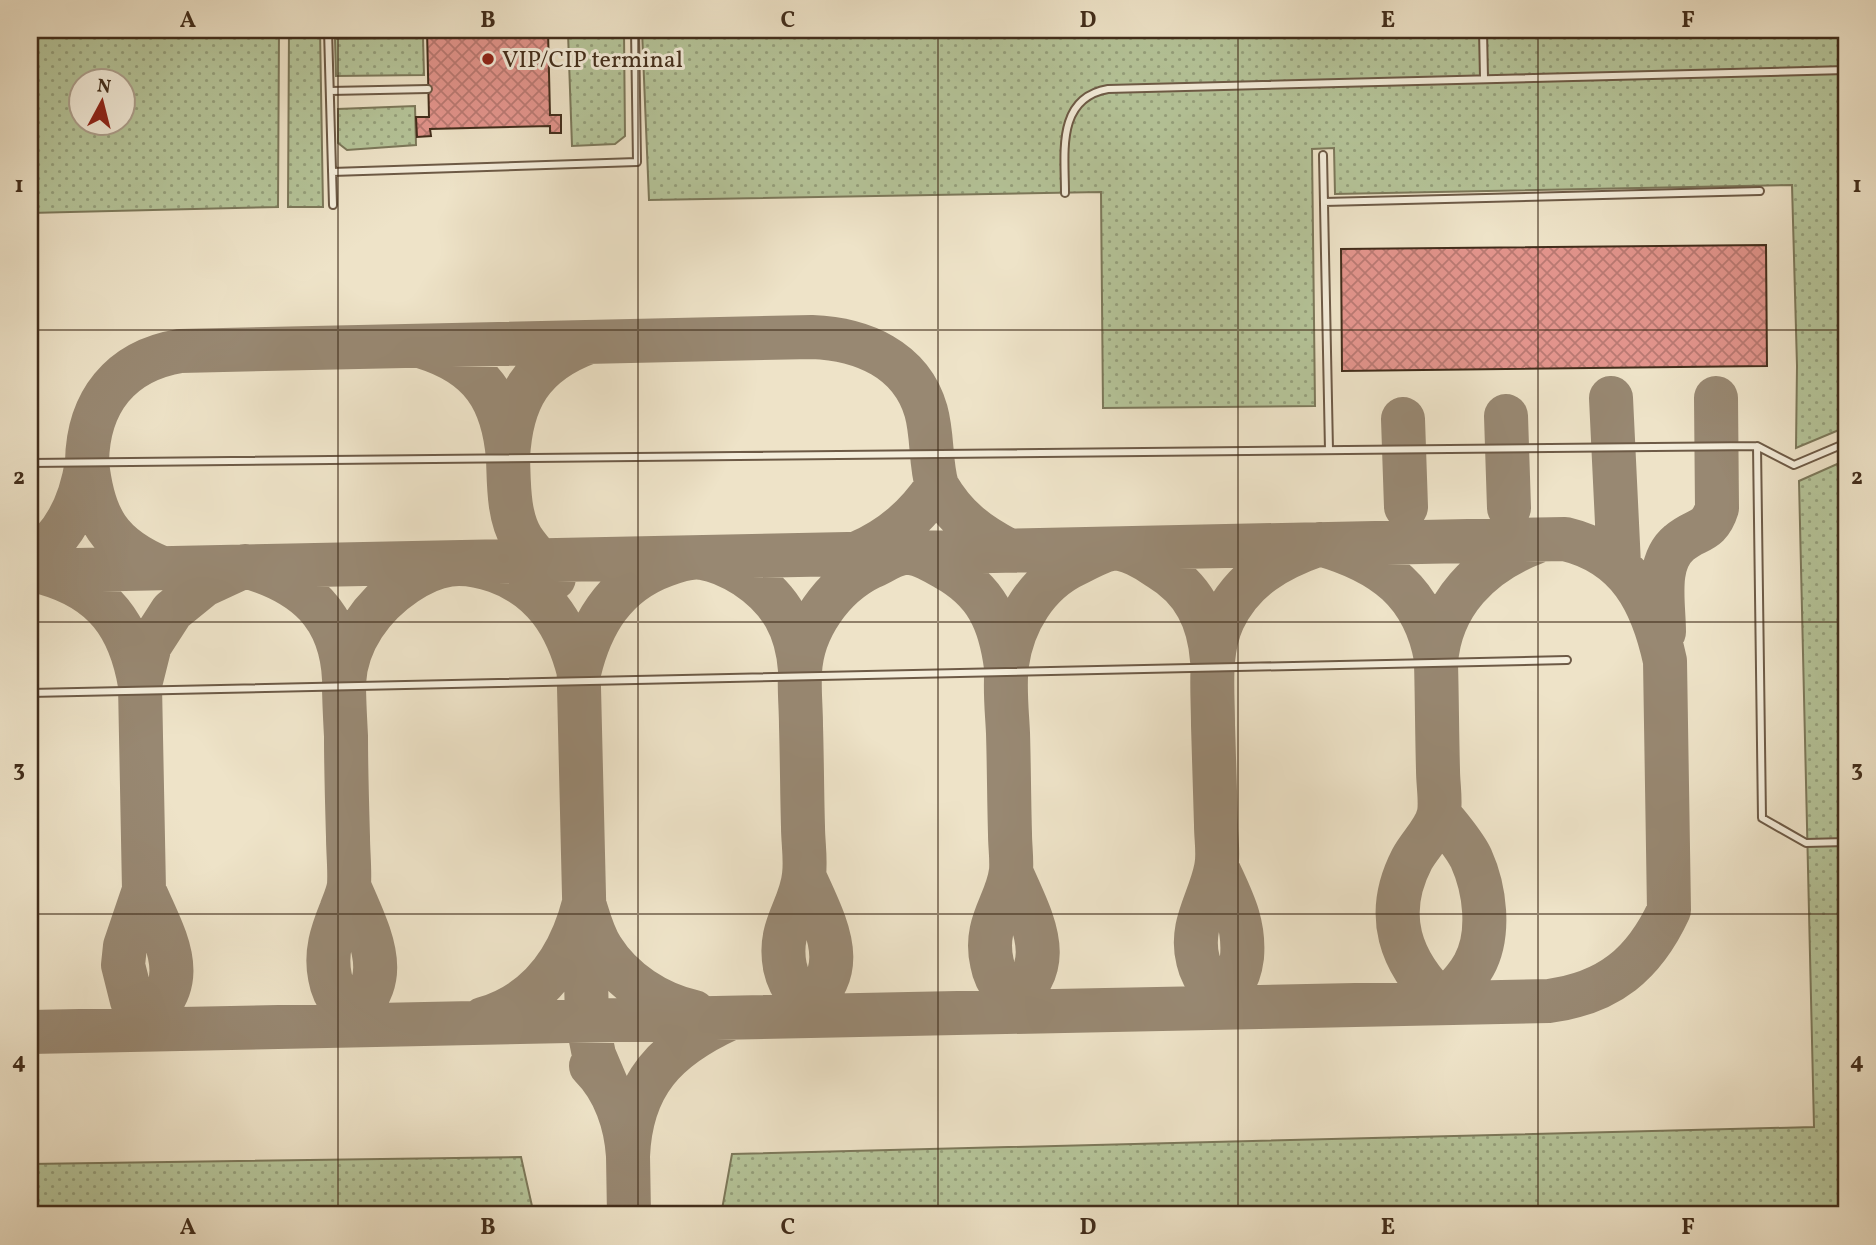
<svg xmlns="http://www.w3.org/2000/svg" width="1876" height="1245" font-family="Vollkorn,serif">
  <defs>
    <pattern id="grass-dots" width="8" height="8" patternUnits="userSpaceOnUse" patternTransform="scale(1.75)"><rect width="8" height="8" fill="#b5c499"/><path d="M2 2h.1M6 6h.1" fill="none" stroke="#95a07c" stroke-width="1.8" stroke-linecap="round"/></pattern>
    <pattern id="building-cross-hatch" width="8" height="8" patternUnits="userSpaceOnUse" patternTransform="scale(1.75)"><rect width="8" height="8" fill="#e2948c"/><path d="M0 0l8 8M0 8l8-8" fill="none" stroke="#b97972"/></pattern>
  </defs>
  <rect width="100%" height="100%" fill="#eee3c8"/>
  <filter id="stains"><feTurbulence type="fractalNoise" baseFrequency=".00286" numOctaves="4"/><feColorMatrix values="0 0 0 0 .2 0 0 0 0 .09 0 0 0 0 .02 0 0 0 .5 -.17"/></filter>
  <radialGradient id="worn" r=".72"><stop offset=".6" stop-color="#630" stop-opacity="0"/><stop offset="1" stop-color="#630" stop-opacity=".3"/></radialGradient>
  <!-- grass -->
  <path fill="url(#grass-dots)" stroke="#7c785a" stroke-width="2" fill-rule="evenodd" d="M30,30H279L278,207L30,213ZM122,80V122H80V80Z
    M289,30H320L323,207H288Z
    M642,30H1846V427L1796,448L1797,366L1792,185L1335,194L1334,148L1312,149L1315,406L1103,408L1101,192L649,200Z
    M624,32L625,136L615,144L572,146L568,33Z
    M423,38L424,75L336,76L335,39Z
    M415,106L416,145L347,150L338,143V109Z
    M1846,460V1215H721L732,1154L1814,1127L1799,481Z
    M521,1157L534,1215H30V1164Z"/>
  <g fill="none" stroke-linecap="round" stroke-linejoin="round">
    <!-- taxiway -->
    <path stroke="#988872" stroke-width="44" d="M423,347C481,365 503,399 508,458C511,399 532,363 589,342
      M1611,398L1619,565
      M1506,416L1509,508
      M1403,419L1406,507
      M508,458C509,484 508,516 522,539C531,553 544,565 554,578
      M87,462C88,402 120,361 180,351L812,337C862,339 911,359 926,411C933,436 930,462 937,486
      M858,553C892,538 916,517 937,486C955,517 977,534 1008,550
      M30,560C65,539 81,501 87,462C93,518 109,546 162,568
      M30,571L1565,539C1628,554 1652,601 1665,661L1669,910C1644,964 1609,993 1549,1001L30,1032
      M45,573C104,590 130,626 140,685
      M1664,632C1664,604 1655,563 1679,543C1696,528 1709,534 1717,508L1716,398
      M578,646L587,1020L594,1055L608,1088
      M579,673C591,623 615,583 665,565C676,561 690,556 702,558C717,560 733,568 746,576C781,599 797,629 800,670
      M1439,814C1450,828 1463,842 1471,858C1485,889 1491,934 1474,965C1466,980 1454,991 1443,1003C1400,962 1383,915 1412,859C1420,844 1436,830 1439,813C1441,800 1438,784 1438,770C1437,735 1437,699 1436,663C1440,604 1481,563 1534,543
      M1237,1007C1218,995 1203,982 1198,960C1189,925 1210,900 1216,868C1219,855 1216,839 1216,825C1215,792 1214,758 1213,725C1213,690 1208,653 1223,620C1243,578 1277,559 1320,544C1383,562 1424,592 1436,659
      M1203,1008C1214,1000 1225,993 1233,983C1238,977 1241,965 1242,957C1245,922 1231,898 1217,867
      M1029,1011C1011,999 996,985 992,963C983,923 1007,904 1011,871C1012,859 1010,846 1010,834C1009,800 1009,766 1008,733C1007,711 1004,686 1007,664C1013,622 1037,582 1076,564C1087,559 1099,551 1111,549C1125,546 1148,560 1159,568C1194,589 1209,620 1212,660
      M996,1012C1062,972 1036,928 1011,872
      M823,1015C804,1003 790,990 785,967C777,927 801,908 804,875C806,859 803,842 803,827C802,793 802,759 801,726C801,708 799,690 800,672C802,629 832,586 871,567C881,563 895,553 906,553C918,552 935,562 945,568C987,591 1000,622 1006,667
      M790,1016C856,978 829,931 804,876
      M483,1019C539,1003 570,958 584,903C589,919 593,935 602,949C622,981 658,1004 694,1012
      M335,1025C400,988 372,940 349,886
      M367,1025C348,1013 334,1000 330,977C325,953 332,932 341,910C344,902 348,893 349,885C350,869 348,852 348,837C347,803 346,770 346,736C345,718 344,700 344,683C346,641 373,605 406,583C437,562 461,559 496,571C544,588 567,626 579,673
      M162,1029L145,1018L132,1001L123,965L125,946L144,890L140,685L150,645L172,611L204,585L245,566C305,583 341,615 344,679
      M131,1030C196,988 169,946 144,890
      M591,1066C615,1090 626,1124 628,1156C631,1084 666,1048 729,1019
      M628,1156L629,1215"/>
  </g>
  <!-- building -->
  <path fill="url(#building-cross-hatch)" stroke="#422d1b" stroke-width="2" d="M427,30H548L550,115H561V133H550V126L430,129L431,136L417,137L416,117H429Z
    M587,30H624V32L587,33Z
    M1766,245L1767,366L1342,371L1341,249Z"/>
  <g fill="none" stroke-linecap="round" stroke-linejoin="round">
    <defs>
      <path id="lane" d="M328,30L333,205
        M1483,30L1484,78
        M328,32L380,30
        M330,91L428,89
        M1323,155L1329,450
        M332,172L637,162L635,30
        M1065,193C1065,153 1056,98 1108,89L1846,70
        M1324,202L1760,191
        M1757,446L1762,818L1806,843L1846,842
        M30,463L1757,446L1794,465L1846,443
        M30,693L1567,660"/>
    </defs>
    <!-- lane casing -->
    <use href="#lane" stroke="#6d5a46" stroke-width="10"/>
    <!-- lane -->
    <use href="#lane" stroke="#f4eddb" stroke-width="6"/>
  </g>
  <!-- grid -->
  <path fill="none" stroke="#422d1b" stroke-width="2" stroke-opacity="0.55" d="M338,30V1215M638,30V1215M938,30V1215M1238,30V1215M1538,30V1215M30,330H1846M30,622H1846M30,914H1846"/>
  <!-- markers -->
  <circle fill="#8f2418" stroke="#f4eddb" stroke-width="2.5" cx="488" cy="59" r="7"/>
  <g text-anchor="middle" stroke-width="6" stroke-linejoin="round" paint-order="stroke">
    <!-- poi labels -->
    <g font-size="24" fill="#422d1b" stroke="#f4eddb" text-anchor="start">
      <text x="502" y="67">VIP/CIP terminal</text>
    </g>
  </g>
  <!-- margin -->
  <rect width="1876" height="1245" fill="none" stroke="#eee3c8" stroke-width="77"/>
  <!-- north arrow -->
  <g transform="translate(102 102) rotate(7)"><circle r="33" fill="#f4eddb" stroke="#ada08e" stroke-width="2"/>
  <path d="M0-5L12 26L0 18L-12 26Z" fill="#8f2418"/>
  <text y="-10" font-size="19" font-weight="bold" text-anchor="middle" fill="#422d1b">N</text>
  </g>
  <rect x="38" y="38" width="1800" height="1168" fill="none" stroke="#422d1b" stroke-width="2.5"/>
  <g font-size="23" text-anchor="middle" font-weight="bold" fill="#422d1b">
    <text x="188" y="27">A</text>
    <text x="488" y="27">B</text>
    <text x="788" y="27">C</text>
    <text x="1088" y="27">D</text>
    <text x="1388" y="27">E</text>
    <text x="1688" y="27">F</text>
    <text x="19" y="192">1</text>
    <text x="1857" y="192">1</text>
    <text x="19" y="484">2</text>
    <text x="1857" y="484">2</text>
    <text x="19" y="776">3</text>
    <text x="1857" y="776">3</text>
    <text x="19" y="1068">4</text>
    <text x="1857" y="1068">4</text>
    <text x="188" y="1234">A</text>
    <text x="488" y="1234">B</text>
    <text x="788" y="1234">C</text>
    <text x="1088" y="1234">D</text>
    <text x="1388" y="1234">E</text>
    <text x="1688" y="1234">F</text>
  </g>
  <rect width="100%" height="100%" filter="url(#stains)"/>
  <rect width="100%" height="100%" fill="url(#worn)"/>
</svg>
